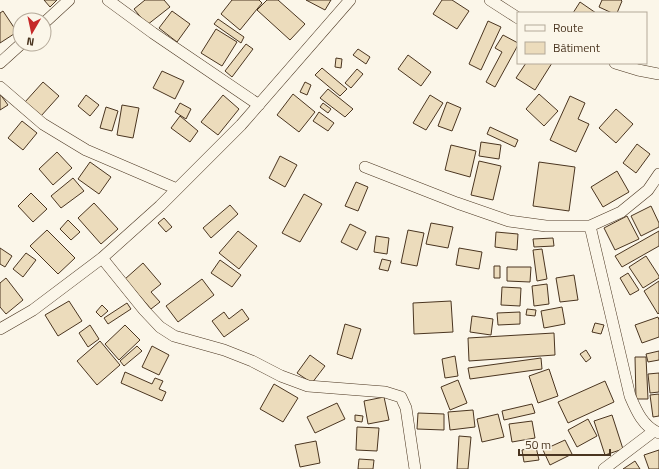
<svg xmlns="http://www.w3.org/2000/svg" width="659" height="469" font-family="'Titillium Web',sans-serif">
  <rect width="100%" height="100%" fill="#fbf6e9"/>
  <!-- building -->
  <path fill="#ecdcbc" stroke="#4a3520" d="M44,0H57L50,7Z
    M145,0H164L170,7L147,25L134,9Z
    M232,0H259L262,3L240,30L221,14Z
    M267,0H278L305,24L290,40L257,10Z
    M306,0H331L325,10Z
    M442,0H452L469,11L457,29L433,14Z
    M602,0H621L622,1L617,13H612L599,7Z
    M580,2L596,13H573Z
    M3,11L17,32L0,43V13Z
    M172,11L190,24L177,42L159,28Z
    M218,19L244,37L241,43L214,24Z
    M488,21L501,27L481,70L469,64Z
    M216,29L237,42L222,66L201,53Z
    M503,35L518,43V45L495,87L486,82L502,52L495,48Z
    M246,44L253,49L232,77L225,71Z
    M358,49L370,57L366,64L353,55Z
    M408,55L431,72L421,86L398,69Z
    M336,58L342,59L341,68L335,67Z
    M526,63H552L535,90L516,78Z
    M322,68L347,89L340,96L315,75Z
    M357,69L363,74L351,88L345,83Z
    M162,71L184,81L175,99L153,88Z
    M43,82L59,96L41,116L25,102Z
    M305,82L311,85L307,95L300,92Z
    M328,89L353,109L345,117L320,98Z
    M0,94L8,105L0,110Z
    M293,94L315,112L299,132L277,115Z
    M539,94L558,111L544,126L526,109Z
    M86,95L99,105L90,116L78,106Z
    M223,95L239,109L218,135L201,122Z
    M430,95L443,103L426,130L413,123Z
    M570,96L585,103L578,119L589,124L576,152L550,140Z
    M447,102L461,108L452,131L438,126Z
    M180,103L191,109L186,119L175,112Z
    M323,103L331,109L328,113L320,107Z
    M122,105L139,108L133,138L117,135Z
    M106,107L118,111L112,131L100,128Z
    M616,109L633,124L616,143L599,128Z
    M319,112L334,123L328,131L313,121Z
    M180,116L198,131L190,142L171,128Z
    M22,121L37,133L23,150L8,138Z
    M490,127L518,140L515,147L487,134Z
    M481,142L501,145L499,159L479,156Z
    M637,144L650,154L636,173L623,163Z
    M451,145L476,151L470,177L445,170Z
    M57,152L72,168L53,185L39,169Z
    M280,156L297,165L285,187L269,178Z
    M479,161L501,166L493,200L471,195Z
    M90,162L111,177L99,194L78,179Z
    M539,162L575,167L569,211L533,206Z
    M617,171L629,192L603,207L591,187Z
    M73,178L84,191L61,208L51,196Z
    M356,182L368,187L358,211L345,206Z
    M31,193L47,209L33,222L18,206Z
    M304,194L322,204L300,242L282,233Z
    M94,203L118,229L101,244L78,218Z
    M230,205L238,214L211,238L203,228Z
    M651,206L659,223V227L641,236L631,216Z
    M627,216L639,239L615,250L604,228Z
    M164,218L172,227L166,232L158,223Z
    M68,220L80,232L71,240L60,229Z
    M431,223L453,227L448,248L426,244Z
    M350,224L366,232L357,250L341,242Z
    M47,230L75,258L58,274L30,246Z
    M408,230L424,233L417,266L401,263Z
    M238,231L257,246L239,269L219,253Z
    M659,231V246L622,267L615,256Z
    M496,232L518,234L517,250L495,247Z
    M376,236L389,238L387,254L374,252Z
    M553,238L554,246L534,247L533,239Z
    M0,248L12,256L5,267L0,264Z
    M459,248L482,252L479,269L456,265Z
    M542,249L547,279L537,281L533,250Z
    M26,253L36,260L23,277L13,269Z
    M646,256L659,276V278L643,288L629,267Z
    M382,259L391,261L388,271L379,269Z
    M220,260L241,275L232,287L211,273Z
    M143,263L161,284L151,292L160,302L151,309L125,279Z
    M494,266H500V278H494Z
    M507,267H531L530,282L507,281Z
    M628,273L639,290L630,295L620,278Z
    M574,275L578,300L560,302L556,278Z
    M6,278L23,300L6,314L0,307V283Z
    M202,279L214,295L178,322L166,306Z
    M659,281V313L658,314L644,291Z
    M547,284L549,304L534,306L532,286Z
    M502,287L521,288L520,306L501,305Z
    M69,301L82,321L58,336L45,315Z
    M451,301L453,332L414,334L413,303Z
    M127,303L131,309L108,324L104,318Z
    M102,305L108,311L101,317L96,312Z
    M562,307L565,324L544,328L541,311Z
    M242,309L249,319L224,337L212,321L224,312L229,319Z
    M527,309L536,310L535,316L526,315Z
    M520,312V324L498,325L497,313Z
    M472,316L493,319L491,335L470,332Z
    M658,317L659,320V337L642,343L635,325Z
    M595,323L604,325L601,334L592,332Z
    M345,324L361,329L352,359L337,354Z
    M90,325L99,339L88,347L79,333Z
    M125,325L140,340L119,360L105,344Z
    M554,333L555,355L469,361L468,338Z
    M100,341L120,365L97,385L77,361Z
    M137,346L142,351L124,366L120,361Z
    M152,346L169,355L159,375L142,367Z
    M586,350L591,358L586,362L580,354Z
    M659,351V360L648,362L646,354Z
    M310,355L325,366L312,383L297,373Z
    M455,356L458,376L445,378L442,359Z
    M635,357H646L648,399H636Z
    M541,358L542,369L470,379L468,368Z
    M549,369L558,396L538,403L529,376Z
    M125,372L152,384L155,378L163,381L159,389L166,392L162,401L121,383Z
    M659,373V392L650,393L648,374Z
    M458,380L467,403L450,410L441,387Z
    M605,381L614,402L568,423L558,402Z
    M274,384L298,398L283,422L260,409Z
    M659,394V416L653,417L650,395Z
    M384,397L389,420L368,424L364,401Z
    M337,403L345,419L315,433L307,417Z
    M532,404L535,413L504,420L502,411Z
    M473,410L475,427L450,430L448,412Z
    M418,413L444,414V430L417,429Z
    M498,414L504,437L482,442L477,419Z
    M355,415L363,416L362,422L355,421Z
    M612,415L623,449L605,455L594,421Z
    M588,419L597,436L577,447L568,430Z
    M532,421L535,438L512,442L509,424Z
    M357,427L379,428L377,451L356,450Z
    M459,436L471,437L468,469H457Z
    M565,440L572,454L550,465L543,450Z
    M316,441L320,463L300,467L295,445Z
    M536,447L539,460L524,462L522,450Z
    M659,450V469H649L644,455Z
    M359,459L374,460L373,469H358Z
    M635,461L640,469H623Z"/>
  <g fill="none" stroke-linecap="round" stroke-linejoin="round">
    <defs>
      <path id="minor" d="M108,0L153,33L259,105
        M490,0L518,18
        M44,23L69,0
        M0,63L21,44
        M615,63L638,70L659,74
        M0,87L43,124L86,150L177,189
        M365,167L457,203L509,221L546,226H590L621,212L648,190L659,174
        M590,226L630,396C636,410 643,427 659,433
        M102,258L144,310L160,327L174,336L224,350L252,361L281,376L308,386L385,392L401,397L406,408L415,469
        M0,329L33,310L102,258L160,206L241,125L350,0
        M604,469L654,431"/>
    </defs>
    <!-- minor casing -->
    <use href="#minor" stroke="#4a3520" stroke-width="12"/>
    <!-- minor -->
    <use href="#minor" stroke="#fbf6e9" stroke-width="11"/>
  </g>
  <!-- legend -->
  <rect x="517" y="12" width="130" height="52" fill="#fbf6e9" stroke="#b4a999"/>
  <rect x="525" y="25" width="20" height="6" fill="#fbf6e9" stroke="#b4a999"/>
  <text x="553" y="32" font-size="12" fill="#4a3520">Route</text>
  <rect x="525" y="42" width="20" height="12" fill="#ecdcbc" stroke="#b4a999"/>
  <text x="553" y="52" font-size="12" fill="#4a3520">Bâtiment</text>
  <!-- north arrow -->
  <g transform="translate(32 32) rotate(189)"><circle r="19" fill="#fbf6e9" stroke="#b4a999"/>
  <path d="M0-3L7 15L0 10L-7 15Z" fill="#c62828"/>
  <text y="-6" font-size="11" font-weight="bold" text-anchor="middle" fill="#4a3520">N</text>
  </g>
  <!-- scale -->
  <path d="M519 449v6h91v-6" fill="none" stroke="#4a3520" stroke-width="2"/>
  <text x="525" y="449" font-size="12" fill="#4a3520" stroke="#fbf6e9" stroke-width="3" paint-order="stroke">50 m</text>
</svg>
